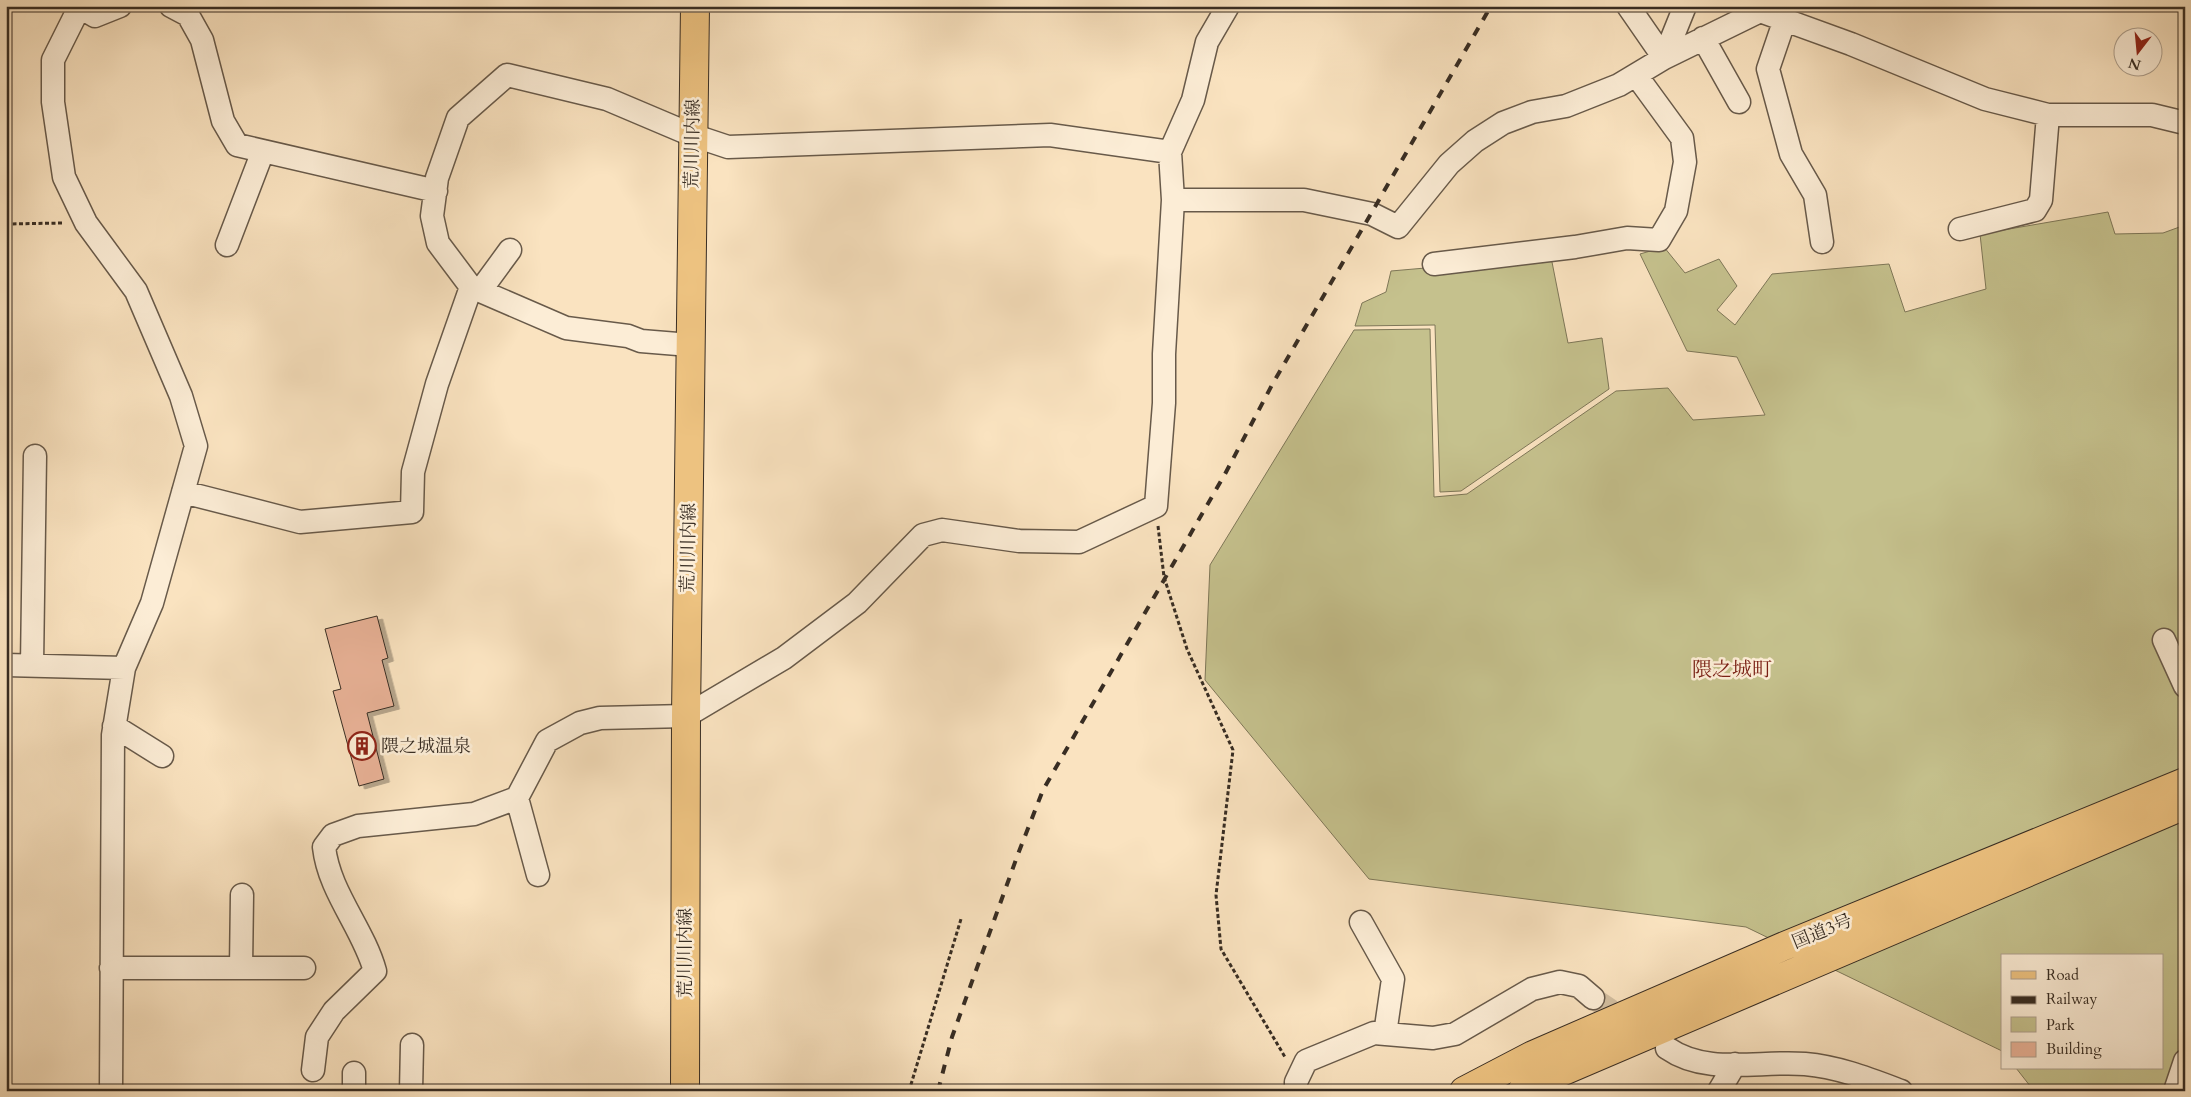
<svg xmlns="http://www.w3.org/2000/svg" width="2191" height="1097" font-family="Cardo,'Noto Serif JP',serif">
  <defs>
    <filter id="shadow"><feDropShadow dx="5.5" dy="3" stdDeviation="0" flood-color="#0004"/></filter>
  </defs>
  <rect width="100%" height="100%" fill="#fae3c0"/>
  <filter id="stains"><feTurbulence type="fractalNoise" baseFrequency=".004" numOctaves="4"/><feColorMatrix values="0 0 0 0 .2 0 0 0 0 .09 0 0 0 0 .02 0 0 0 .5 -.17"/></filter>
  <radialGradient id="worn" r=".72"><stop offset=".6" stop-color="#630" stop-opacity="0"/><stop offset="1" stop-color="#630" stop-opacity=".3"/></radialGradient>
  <!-- green -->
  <path fill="#c5c18d" stroke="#7e7758" d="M2108,212L2115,234L2163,233L2185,225V1091H2034L2016,1068H2162V956H2002V1051L1746,927L1369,879L1205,680L1210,565L1354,330L1430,329L1434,497L1467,494L1616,391L1668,388L1693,420L1765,415L1737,357L1687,351L1640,254L1664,247L1685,273L1719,259L1737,286L1717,310L1735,325L1772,274L1889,264L1905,312L1986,289L1980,234Z
    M1551,257L1568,343L1602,338L1609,389L1461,491L1440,492L1435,325L1355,326L1362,303L1386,292L1391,271Z"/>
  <!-- building -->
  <path fill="#e9b297" stroke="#382d23" filter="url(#shadow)" d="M377,616L388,658L382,660L394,706L367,713L384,779L359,786L333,691L341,689L325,629Z"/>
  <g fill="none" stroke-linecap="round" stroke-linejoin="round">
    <!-- minor-tunnel -->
    <path stroke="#d3bfa1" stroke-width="22" stroke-dasharray="22 11" stroke-linecap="butt" d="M1593,998L1633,1025"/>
    <defs>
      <path id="minor" d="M80,6L53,60V102L64,177L86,223L136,291L181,396L196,446L152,603L124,668L113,735L111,1091
        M171,6L188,15L202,40L223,121L237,145L436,191
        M1628,6L1664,58
        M80,7L95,16L120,6
        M1785,19L1768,69L1791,154L1815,195L1822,242
        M1703,38L1739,102
        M1664,58L1685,6
        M1173,200H1304L1372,214L1398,227L1449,164L1475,141L1503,123L1532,112L1566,106L1619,85L1664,58L1760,11L1851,44L1985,99L2048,115H2152L2185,123
        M1960,229L2035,210L2041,200L2048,115
        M227,245L263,151
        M1434,264L1575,247L1627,238L1659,240L1676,211L1685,162L1682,138L1636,75
        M480,291L510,250
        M690,345L641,341L628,336L566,328L471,287L438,243L432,216L437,178L458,118L507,75L607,99L692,135L728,147L1050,135L1170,152
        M183,492L300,522L412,512L413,472L437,384L471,287
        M2164,640L2185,686
        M6,665L124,668
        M32,665L35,456
        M114,726L162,756
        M517,798L538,875
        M1361,922L1393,979L1385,1034
        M111,968H304
        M241,968L242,895
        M1667,1048C1707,1076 1760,1060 1805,1064C1839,1067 1869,1079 1901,1091
        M313,1070L317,1037L334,1011L375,971C363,928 329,892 324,847L333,835L358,826L474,814L517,798L547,741L580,723L600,718L686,716L784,658L857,603L923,535L942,530L1019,541L1079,542L1156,506L1164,403V354L1173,200L1170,152L1193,100L1207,42L1228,6
        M354,1073V1091
        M411,1091L412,1045
        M1296,1091V1082L1306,1061L1374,1033L1433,1038L1455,1034L1532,989L1560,982L1579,986L1593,998
        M1719,1091L1735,1064
        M2175,1091L2185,1061"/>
      <path id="major" d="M685,1091L686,716L695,6"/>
      <path id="highway" d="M1464,1091L1533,1055L1782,947L2185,782
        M1522,1091L1545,1079L2185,805"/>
    </defs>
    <!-- minor casing -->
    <use href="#minor" stroke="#685a4a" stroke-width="25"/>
    <!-- major casing -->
    <use href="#major" stroke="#382d23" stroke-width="30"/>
    <!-- highway casing -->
    <use href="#highway" stroke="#382d23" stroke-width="30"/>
    <!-- path -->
    <path stroke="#382d23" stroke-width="3" stroke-dasharray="4 2.5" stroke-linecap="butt" d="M6,224L63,223
      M1158,526L1164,577L1187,649L1233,750L1216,895L1221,949L1285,1057
      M909,1091L961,919"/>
    <!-- minor -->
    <use href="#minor" stroke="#fcedd6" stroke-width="22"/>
    <!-- major -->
    <use href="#major" stroke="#edc280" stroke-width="28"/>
    <!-- highway -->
    <use href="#highway" stroke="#edc280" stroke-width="28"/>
    <!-- rail -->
    <path stroke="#382d23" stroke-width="4" stroke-dasharray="9 9" stroke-linecap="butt" d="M938,1091L952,1037L1018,854L1043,790L1225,474L1272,385L1491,6"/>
  </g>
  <!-- icons -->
  <defs>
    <symbol id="building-ring" viewBox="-11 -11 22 22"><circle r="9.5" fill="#fcedd6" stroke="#8f2418" stroke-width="1.5"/><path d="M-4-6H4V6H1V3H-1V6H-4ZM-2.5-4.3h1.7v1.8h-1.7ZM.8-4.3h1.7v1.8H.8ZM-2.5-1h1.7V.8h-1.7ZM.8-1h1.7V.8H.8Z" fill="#8f2418"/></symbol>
  </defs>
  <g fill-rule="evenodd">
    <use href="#building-ring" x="346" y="730" width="32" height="32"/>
  </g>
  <g text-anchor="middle" stroke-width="5" stroke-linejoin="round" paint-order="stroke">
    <!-- street labels -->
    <g font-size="18" fill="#382d23" stroke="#fcedd6">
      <text transform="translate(692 144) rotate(-89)" y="6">荒川川内線</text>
      <text transform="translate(688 548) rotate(-89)" y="6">荒川川内線</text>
      <text transform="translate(1822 931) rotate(-22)" y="6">国道3号</text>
      <text transform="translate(685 953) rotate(-90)" y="6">荒川川内線</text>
    </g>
    <!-- poi labels -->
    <g font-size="18" fill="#382d23" stroke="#fcedd6" text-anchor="start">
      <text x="381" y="752">隈之城温泉</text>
    </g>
    <!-- quarter labels -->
    <g font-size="20" fill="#7a1f14" stroke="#fcedd6">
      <text x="1732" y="676">隈之城町</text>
    </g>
  </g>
  <!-- margin -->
  <rect width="2191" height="1097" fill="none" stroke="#fae3c0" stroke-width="25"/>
  <rect x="8" y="8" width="2176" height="1082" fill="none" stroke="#382d23" stroke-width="2.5"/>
  <rect x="12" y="12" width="2166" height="1072" fill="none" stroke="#382d23"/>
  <!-- legend -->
  <rect x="2001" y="954" width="162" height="115" fill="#fcedd6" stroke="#aea08e"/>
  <rect x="2011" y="971" width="25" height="8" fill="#edc280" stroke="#aea08e"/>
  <text x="2046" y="980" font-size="15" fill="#382d23">Road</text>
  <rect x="2011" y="996" width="25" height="8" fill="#382d23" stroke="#aea08e"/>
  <text x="2046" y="1004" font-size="15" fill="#382d23">Railway</text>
  <rect x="2011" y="1017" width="25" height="15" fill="#c5c18d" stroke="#aea08e"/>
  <text x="2046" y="1030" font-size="15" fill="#382d23">Park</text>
  <rect x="2011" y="1042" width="25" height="15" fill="#e9b297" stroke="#aea08e"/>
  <text x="2046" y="1054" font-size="15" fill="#382d23">Building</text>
  <!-- north arrow -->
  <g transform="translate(2138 52) rotate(196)"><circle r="24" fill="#fcedd6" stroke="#aea08e"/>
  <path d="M0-4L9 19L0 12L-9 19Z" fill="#8f2418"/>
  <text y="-8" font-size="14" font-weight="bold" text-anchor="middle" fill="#382d23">N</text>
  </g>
  <rect width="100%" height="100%" filter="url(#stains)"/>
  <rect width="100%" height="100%" fill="url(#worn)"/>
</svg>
